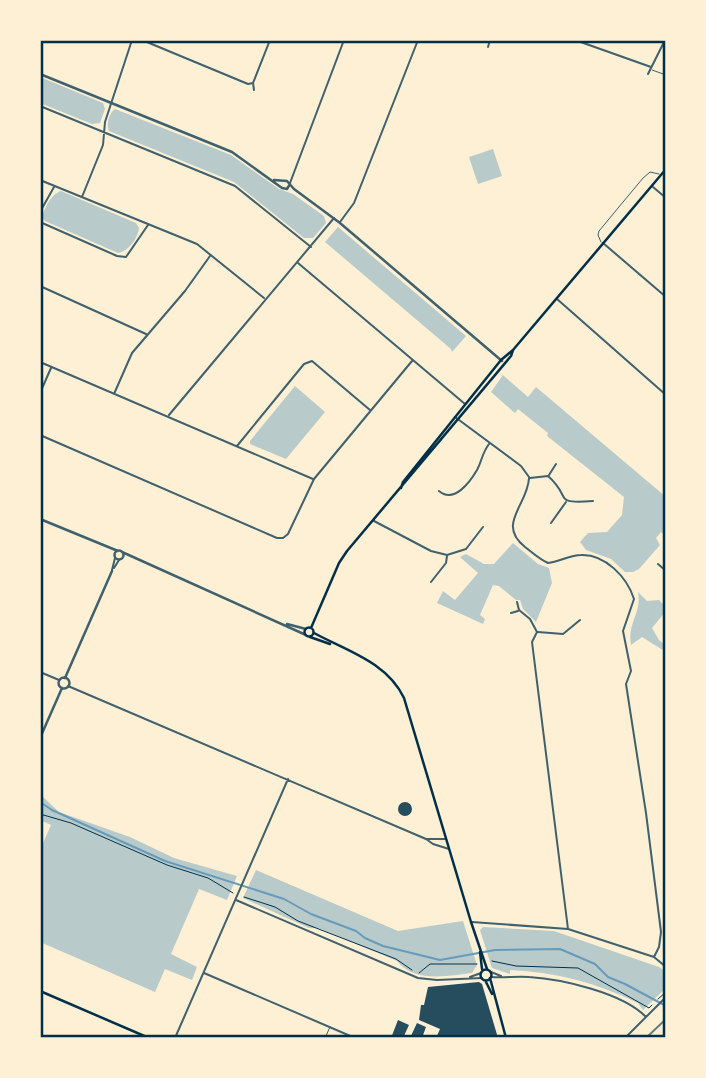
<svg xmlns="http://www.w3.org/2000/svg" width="706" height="1078" font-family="'Fira Sans Condensed',sans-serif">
  <rect width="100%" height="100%" fill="#fdf0d5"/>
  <!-- green -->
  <path fill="#b9caca" d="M40,77L103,103L105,109L100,123L92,124L40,103Z
    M115,109L231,155L279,189L293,194L324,216L326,223L313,238H304L234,182L109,131C106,124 109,113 115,109Z
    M493,149L502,176L478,184L469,157Z
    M61,191L136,223L139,228C138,238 129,251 118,253L45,221L42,218C44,209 51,194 61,191Z
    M338,227L466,336L452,352L451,349L325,242Z
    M503,375L528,397L536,387L666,497V534L664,535L661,532L656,538L660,545L639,569L633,572H625L611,559L586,550L580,542L588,533L607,532L622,515L624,497L547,436L548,433L518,409L515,413L491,392Z
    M295,386L325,412L286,459L250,444V441Z
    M513,543L538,564L549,568L552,583L536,622L523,609L520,600H516L499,586L493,585L480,615L485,619L483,624L437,603L443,591L455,600L478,573L460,557L466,554L484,564H494Z
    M638,592L647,601L659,600L666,607V611L652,628L659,640L666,646V652L642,637L631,645C627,622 642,614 638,592Z
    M40,794L59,812L130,837L174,858L237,876L227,900L199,889L171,954L197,967L192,980L165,969L155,992L40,942V850L51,825L40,820Z
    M256,870L398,931L463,921L477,965L472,973C448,976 414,983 397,961L318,928H309L243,898Z
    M483,927L554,931L659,967L666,972V988L643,1010L638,1003C597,983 556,972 510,970V974L492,968L480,930Z"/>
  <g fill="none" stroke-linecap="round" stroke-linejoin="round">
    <!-- stream -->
    <path stroke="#669bbc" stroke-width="2" d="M40,802L52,810L165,861L284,899L311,914L356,931L365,938L383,946L440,960L495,950L560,949L595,964L608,977L625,984L666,1006"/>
  </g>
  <!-- building -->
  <path fill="#264d5e" d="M398 809a7 7 0 1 1 14 0a7 7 0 1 1-14 0Z
    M479,982L482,984L498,1038H436L440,1029L419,1020L421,1005H424L428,987Z
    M398,1020L409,1025L403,1038H391Z
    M417,1023L426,1027L422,1038H410Z"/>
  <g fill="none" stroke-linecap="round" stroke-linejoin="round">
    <!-- path -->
    <path stroke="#003049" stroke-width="1" d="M40,814L71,823L167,865L208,878L233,893
      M244,897L275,907L298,921L396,959L412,970
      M492,961L516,966L578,968L649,1008L652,1005
      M419,973L430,964H477
      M658,999L666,992"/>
    <!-- service -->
    <path stroke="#3f606c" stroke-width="1" d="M652,70L666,75
      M601,242L598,235L599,231L643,178L650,172L659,174
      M325,1038L330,1027"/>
    <!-- minor -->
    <path stroke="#3f606c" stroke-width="2" d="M142,40L248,84L253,83
      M575,40L651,67
      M488,47L490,40
      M648,74L665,40
      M254,90L253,83L270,40
      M40,106L235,186L311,247
      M40,180L197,244L264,298
      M290,183L344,40
      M653,187L666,198
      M82,197L103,145L105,122L132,40
      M40,212L54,187
      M40,222L117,256L126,257L148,225
      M340,222L354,203L418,40
      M603,243L666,297
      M298,263L465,404
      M40,286L146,334
      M557,299L666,395
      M40,362L313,479
      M40,393L51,368
      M114,394L132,353L185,291L210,256
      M169,415L334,218
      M455,417L521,466L529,477
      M40,435L277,538H283L288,534L314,479L412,361
      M237,446L304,364L312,361L370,410
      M549,475L556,464
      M529,478C528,505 496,524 525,547C533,553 539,559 548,563C559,562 570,555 581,555C605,554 627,577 634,599L623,631L631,671L626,684L646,813L661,932L659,947L654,957
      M530,478L548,476C573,498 551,504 593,501
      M439,491C454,504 470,482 477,470C482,461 482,453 489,444
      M374,521L431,551L447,555L466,549L483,527
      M551,523L566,502
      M658,564L666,571
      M114,568L119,560
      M112,570L115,558
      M431,582L446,563L447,556
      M517,602L519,610L530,619L537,632L532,642L568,929
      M511,613L518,611
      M538,632L563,634L580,620
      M40,672L59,680
      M68,686L426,839L433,844L449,849
      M427,839H446
      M236,900L418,978L437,980L482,978
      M472,922L568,929L654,957L666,967
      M491,972L501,976
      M204,973L355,1038
      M470,977L481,973
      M491,977C504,978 517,976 529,977C562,979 623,993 646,1017
      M175,1038L288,779
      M625,1038L666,997"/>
    <!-- tertiary -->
    <path stroke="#3f606c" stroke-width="2.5" d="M40,74L232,152L282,188L287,189L290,184
      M274,180L287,181L294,189L340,223L502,361
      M40,519L118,551
      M114.5 555a4.5 4.5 0 1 1 9 0a4.5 4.5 0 1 1-9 0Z
      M122,552L306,635
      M287,624L306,629
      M58.5 683a5.5 5.5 0 1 1 11 0a5.5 5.5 0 1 1-11 0Z
      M65,678L112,571
      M40,738L62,688"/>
    <!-- secondary -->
    <path stroke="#003049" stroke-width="2.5" d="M401,488L403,482L501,360L513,350
      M304.5 632a4.5 4.5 0 1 1 9 0a4.5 4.5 0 1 1-9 0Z
      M311,628L339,563L347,551L511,356L513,350L666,169
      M314,633C347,651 387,662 404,698L471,922L487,969
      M310,637L330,644
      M480,952L482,969
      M480.5 975a5.5 5.5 0 1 1 11 0a5.5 5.5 0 1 1-11 0Z
      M490,978L506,1038
      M486,982L492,994
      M40,991L149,1038
      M567,1038H594"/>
    <!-- rail -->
    <path stroke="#657d81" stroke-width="2" d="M646,1038L666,1019"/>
  </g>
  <!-- border -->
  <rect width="706" height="1078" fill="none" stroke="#fdf0d5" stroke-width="84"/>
  <rect x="42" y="42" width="622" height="994" fill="none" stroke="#003049" stroke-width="2.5"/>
</svg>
